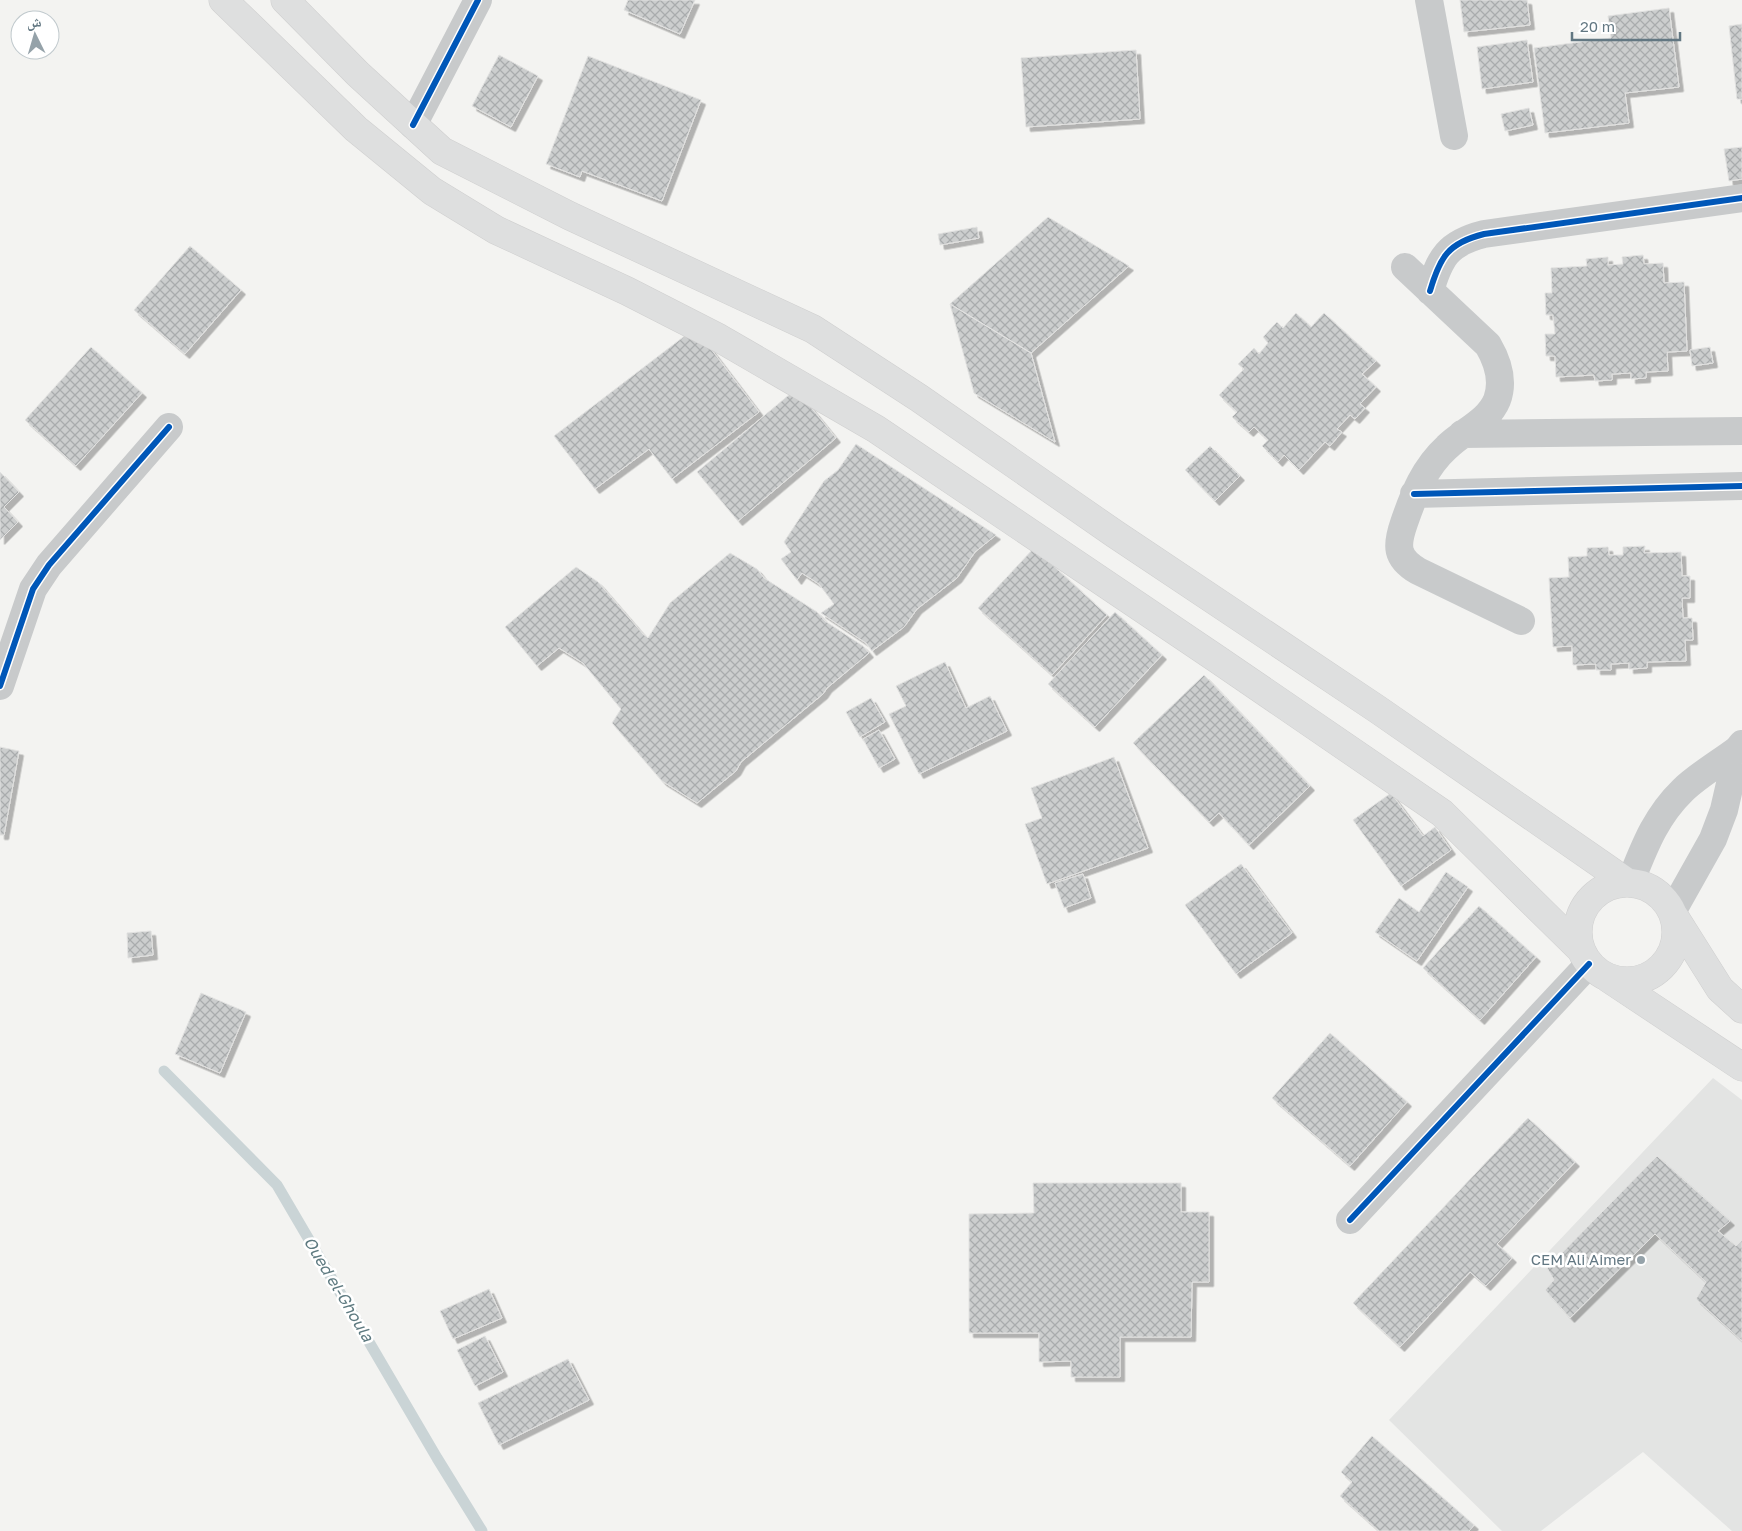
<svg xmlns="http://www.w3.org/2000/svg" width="1742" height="1531" font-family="'Golos Text','Noto Naskh Arabic',sans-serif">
  <defs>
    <pattern id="building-cross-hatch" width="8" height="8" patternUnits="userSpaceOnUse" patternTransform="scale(1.25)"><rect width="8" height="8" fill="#cccece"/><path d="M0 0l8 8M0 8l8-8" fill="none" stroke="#a9acad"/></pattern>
    <filter id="shadow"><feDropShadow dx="4.5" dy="4.5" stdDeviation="0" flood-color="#0004"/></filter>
  </defs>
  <rect width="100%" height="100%" fill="#f3f3f1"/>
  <!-- built -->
  <path fill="#e3e4e3" d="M1713,1078L1742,1100V1531H1732L1643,1452L1541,1531H1502L1389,1420Z"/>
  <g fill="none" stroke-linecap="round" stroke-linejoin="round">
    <!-- stream -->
    <path stroke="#cad4d6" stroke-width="11" d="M164,1071L277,1185L437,1458L482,1531"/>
  </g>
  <!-- building -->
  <path fill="url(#building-cross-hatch)" stroke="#e2e2e1" filter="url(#shadow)" d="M628,0H695L680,34L624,10Z
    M1460,0H1527L1530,25L1464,32Z
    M1669,8L1679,87L1625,93L1629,123L1545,133L1534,48L1611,38L1608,16Z
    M1742,24V99H1737L1729,26Z
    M1527,40L1533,82L1482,89L1477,47Z
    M1136,50L1140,119L1026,127L1021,58Z
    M499,55L538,76L511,127L472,106Z
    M588,56L701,100L662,201L582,171L580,177L546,164Z
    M1529,108L1533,125L1505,131L1501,114Z
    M1742,147V179L1729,181L1724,149Z
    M1048,217L1129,266L1031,353L950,304Z
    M977,227L979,238L940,245L938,234Z
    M190,246L241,290L185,354L134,310Z
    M1643,255L1644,264L1663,263L1664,283L1684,282L1687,351L1667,352L1668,371L1646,372V378L1631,379V373L1612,374V380L1595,381L1594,375L1556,377L1555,356H1546L1545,334H1555L1553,315H1546L1545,293H1552L1551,268L1587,266L1586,259L1608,257V265L1623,264L1622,257Z
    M950,304L1031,353L1055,442L974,393Z
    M1296,313L1311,327L1324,313L1376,361L1362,374L1376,387L1360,404L1365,408L1355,419L1350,415L1337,429L1342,432L1330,446L1325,442L1299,470L1284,455L1278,462L1262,446L1268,440L1254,427L1249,432L1232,417L1237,412L1219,395L1244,369L1238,364L1254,348L1259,354L1268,343L1263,337L1277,322L1283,328Z
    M695,328L759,412L672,479L649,449L595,489L554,436Z
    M91,347L142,393L76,466L25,420Z
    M1710,347L1713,363L1692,366L1690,350Z
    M796,389L836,438L738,521L697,472Z
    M856,444L996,535L975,552L957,578L917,609L904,627L872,651L866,643L821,613L834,604L819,584L802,573L797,580L781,559L791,552L784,542L824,481L838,470Z
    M1210,446L1240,476L1215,501L1185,470Z
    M0,472L19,492L4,507L18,522L0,540Z
    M1645,546L1644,553L1681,552L1682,576H1690V598H1682L1683,618H1692L1693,640H1685L1686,661L1647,662V668L1629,669V663L1611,664V670H1596V664L1573,665L1572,646L1553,647L1549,578L1569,577L1568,557L1587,556V548L1608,547L1609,555H1623V547Z
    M1034,548L1107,615L1052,675L978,608Z
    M730,553L757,569L764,578L817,612L825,621L863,646L869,653L827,688L823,694L741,762L736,771L697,803L662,781L612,723L621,709L583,663L559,648L537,666L505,627L576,567L598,582L643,634L648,638L670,603Z
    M1115,612L1162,655L1095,727L1048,684Z
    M945,662L966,708L990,696L1007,731L919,774L889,714L906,706L896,686Z
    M1204,675L1310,786L1249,845L1219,813L1209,822L1133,743Z
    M871,698L885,722L860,737L846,712Z
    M879,730L895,759L879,768L863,739Z
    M0,747L19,751L4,835H0Z
    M1114,757L1148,848L1047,884L1025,824L1042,818L1031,788Z
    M1391,793L1423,836L1435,827L1451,850L1401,886L1353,820Z
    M1241,864L1292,933L1236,974L1185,905Z
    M1446,872L1468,887L1417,961L1375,932L1399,898L1419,912Z
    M1083,874L1091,898L1064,908L1055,883Z
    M1479,906L1536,957L1480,1020L1423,968Z
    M151,931L153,955L128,958L127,933Z
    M201,993L246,1012L220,1073L175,1054Z
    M1330,1033L1407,1102L1350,1166L1272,1098Z
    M1528,1118L1575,1162L1497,1244L1512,1258L1486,1286L1470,1272L1400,1347L1353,1303Z
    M1657,1156L1730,1221L1718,1231L1736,1246L1742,1240V1341L1696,1299L1706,1282L1655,1234L1570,1318L1545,1290L1554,1280L1547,1268Z
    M1033,1183H1181V1212H1209V1282H1192L1191,1337H1120V1377H1071V1361L1039,1362V1333H969V1214L1034,1213Z
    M489,1289L502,1318L453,1339L440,1311Z
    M485,1336L503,1372L475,1386L457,1350Z
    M568,1359L589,1400L499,1445L478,1403Z
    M1372,1436L1474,1525L1469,1531H1379L1340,1496L1352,1482L1341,1472Z"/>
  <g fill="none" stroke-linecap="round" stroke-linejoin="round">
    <defs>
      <path id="major" d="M223,0L356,129L432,191L496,230L627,291L719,338L876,429L1217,659L1442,813L1580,949
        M285,0L358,74L442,151L570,216L813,329L919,398L1115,534L1377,709L1628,883
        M1578 932a49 49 0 1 1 98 0a49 49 0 1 1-98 0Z
        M1674,916L1720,989L1742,1009
        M1608,978L1742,1067"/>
    </defs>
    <!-- major casing -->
    <use href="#major" stroke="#cfcfcf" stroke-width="29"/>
    <!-- minor -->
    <path stroke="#c8cacb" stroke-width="28" d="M1429,0L1454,136
      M413,125L478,0
      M1405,267L1488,345C1498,362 1504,381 1497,400C1488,422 1463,431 1447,447C1424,468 1414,494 1404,523C1396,546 1396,558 1418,571L1521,621
      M1430,291C1440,257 1448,243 1484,234L1742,198
      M1462,434L1742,431
      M1414,494L1742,486
      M0,686L33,589L49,565L169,427
      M1630,883C1644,848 1655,817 1683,790C1697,776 1721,762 1738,749L1742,744
      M1672,912L1713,839L1724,810L1738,749
      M1350,1220L1589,964"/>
    <!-- major -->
    <use href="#major" stroke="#dedfdf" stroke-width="28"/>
    <defs>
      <path id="cycleway" d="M413,125L478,0
        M1430,291C1440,257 1448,243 1484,234L1742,198
        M1414,494L1742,486
        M0,686L33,589L49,565L169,427
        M1350,1220L1589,964"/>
    </defs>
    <!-- cycleway casing -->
    <use href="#cycleway" stroke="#fff" stroke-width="9"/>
    <!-- cycleway -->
    <use href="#cycleway" stroke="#0057b8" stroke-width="6"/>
  </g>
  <!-- markers -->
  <circle fill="#95a2a9" stroke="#fff" stroke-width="2" cx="1641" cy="1260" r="5"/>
  <g text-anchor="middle" stroke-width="5" stroke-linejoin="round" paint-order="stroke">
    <!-- poi labels -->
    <g font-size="15" fill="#627782" stroke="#fff" text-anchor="end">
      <text x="1631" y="1265">CEM Ali Aimer</text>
    </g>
    <!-- water labels -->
    <g font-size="16" font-style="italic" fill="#5e7a80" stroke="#fff">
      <text transform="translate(339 1289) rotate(59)" y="6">Oued el-Ghoula</text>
    </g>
  </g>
  <!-- north arrow -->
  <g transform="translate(35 35) rotate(355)"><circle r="24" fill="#ffffff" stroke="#c0c9cd"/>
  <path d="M0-4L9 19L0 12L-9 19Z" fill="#95a2a9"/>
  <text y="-8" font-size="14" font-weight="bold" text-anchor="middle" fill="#627782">ش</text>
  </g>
  <!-- scale -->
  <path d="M1572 32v8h108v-8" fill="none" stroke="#627782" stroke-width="2.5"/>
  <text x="1580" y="32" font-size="15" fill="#627782" stroke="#ffffff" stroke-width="4" paint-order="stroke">20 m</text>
</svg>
